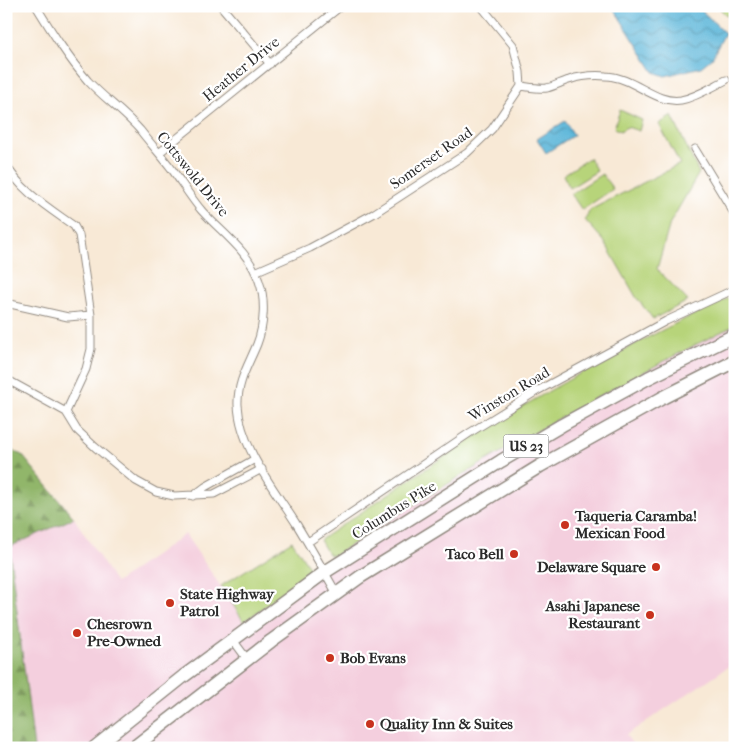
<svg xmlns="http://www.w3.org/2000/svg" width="741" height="754" font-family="'IM FELL French Canon',serif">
  <defs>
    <pattern id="forest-firs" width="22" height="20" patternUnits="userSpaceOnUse" patternTransform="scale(1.25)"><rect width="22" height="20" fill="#91b66a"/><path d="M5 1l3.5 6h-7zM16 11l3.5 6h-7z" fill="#779457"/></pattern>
    <pattern id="water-waves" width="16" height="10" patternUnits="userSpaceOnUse" patternTransform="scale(1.25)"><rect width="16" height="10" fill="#5bb6d9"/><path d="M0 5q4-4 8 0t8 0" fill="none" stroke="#4b94b0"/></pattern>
  </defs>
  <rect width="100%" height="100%" fill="#fff"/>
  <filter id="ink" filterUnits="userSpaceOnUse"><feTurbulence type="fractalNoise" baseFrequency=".02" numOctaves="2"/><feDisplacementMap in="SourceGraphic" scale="10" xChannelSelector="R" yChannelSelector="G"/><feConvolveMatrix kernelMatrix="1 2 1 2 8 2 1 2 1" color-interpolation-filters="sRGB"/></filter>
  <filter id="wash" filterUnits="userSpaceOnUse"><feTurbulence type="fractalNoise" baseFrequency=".0096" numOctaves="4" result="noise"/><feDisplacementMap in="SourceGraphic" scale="20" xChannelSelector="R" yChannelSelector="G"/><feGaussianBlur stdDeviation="1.12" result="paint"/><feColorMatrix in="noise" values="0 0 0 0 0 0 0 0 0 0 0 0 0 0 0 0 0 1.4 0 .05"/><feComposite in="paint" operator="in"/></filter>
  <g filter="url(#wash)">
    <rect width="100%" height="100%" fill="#f8e9d6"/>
    <!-- built -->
    <path fill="#f4cfde" d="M735,325V662L626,735L635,748H34L9,547L74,518L116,583L185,534L244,621L309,573L383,523L507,448L689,347Z"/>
    <!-- green -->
    <path fill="#b7d47a" stroke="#718052" d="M717,6H735V24Z
      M620,110L642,120L639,131L627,127L620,131L614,128Z
      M672,116L699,173L670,223L657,269L688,301L653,319L636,297L604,241L585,220L590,210L680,164L659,124Z
      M589,158L597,171L570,188L563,175Z
      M602,174L613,189L582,210L571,194Z
      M735,295V325C686,349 638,375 590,401C503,450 417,501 334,556L328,554L320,540C377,502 433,463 491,426C569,377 651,334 735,295Z
      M292,541L309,567V573L244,622L221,586Z"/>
    <!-- forest -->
    <path fill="url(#forest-firs)" stroke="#5e704a" d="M6,448L22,455L74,518L9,547L34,748H6Z"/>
    <!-- water -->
    <path fill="url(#water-waves)" stroke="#437082" d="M612,6H697L725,33L712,58L701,67L665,76L654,72Z
      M565,121L574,135L546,153L537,139Z"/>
  </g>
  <g filter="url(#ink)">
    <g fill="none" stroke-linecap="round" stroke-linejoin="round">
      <defs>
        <path id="street" d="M36,6C52,32 68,58 88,81C104,98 124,112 140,130C150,143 161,155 171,168C182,183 191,198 202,211C222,233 249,251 259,281C266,300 264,326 257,344C249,364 237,382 238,405C240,448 275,490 297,525C311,548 324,571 337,594
          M221,6L270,64
          M521,86C529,87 539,89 547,88C555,86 562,82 569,80C581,76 594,75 606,76C634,77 655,104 681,100C697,97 712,87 726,80
          M695,149L735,215
          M159,153L341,6
          M6,164C20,191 49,208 74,226L79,235L91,315V349L86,369L66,412
          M255,272L310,248L373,214L467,153L492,129L521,86L520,72L513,45L481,6
          M6,303L68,317L91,315
          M6,379L66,412L77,430L95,447L136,481L156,492L174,496L214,494L262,469
          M193,496L205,487L255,459
          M308,542L471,432L537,391L666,321L735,289
          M233,640L247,659"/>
        <path id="highway" d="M94,748L184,676L325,572L501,461L562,425L648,378L735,335
          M133,748L271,641L360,577L540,466L664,397L735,361"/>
      </defs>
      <!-- street casing -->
      <use href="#street" stroke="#928a80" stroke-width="9"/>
      <!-- highway casing -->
      <use href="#highway" stroke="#928a80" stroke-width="15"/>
      <!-- street -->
      <use href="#street" stroke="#fff" stroke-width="7"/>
      <!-- highway -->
      <use href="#highway" stroke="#fff" stroke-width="12"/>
    </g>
  </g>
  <!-- markers -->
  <g fill="#c8321e" stroke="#fff" stroke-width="2">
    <circle cx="565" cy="525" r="5"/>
    <circle cx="514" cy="554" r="5"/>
    <circle cx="656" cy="567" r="5"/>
    <circle cx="170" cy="603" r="5"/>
    <circle cx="650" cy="615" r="5"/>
    <circle cx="77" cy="633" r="5"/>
    <circle cx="330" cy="658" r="5"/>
    <circle cx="370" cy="724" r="5"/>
  </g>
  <g text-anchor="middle" stroke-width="4.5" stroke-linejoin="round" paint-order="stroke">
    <!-- shield labels -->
    <rect fill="#fff" stroke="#6b6b6b" stroke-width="1" x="503.5" y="434.5" width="45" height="23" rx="4"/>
    <g font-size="14" font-weight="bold" fill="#2b2b2b">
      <text x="526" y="451">US 23</text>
    </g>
    <!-- street labels -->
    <g font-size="15" fill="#2b2b2b" stroke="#fff">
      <text transform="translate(241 69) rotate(-39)" y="5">Heather Drive</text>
      <text transform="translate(431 158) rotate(-35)" y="5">Somerset Road</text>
      <text transform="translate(193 174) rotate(51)" y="5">Cottswold Drive</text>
      <text transform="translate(509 394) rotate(-31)" y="5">Winston Road</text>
      <text transform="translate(394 510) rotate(-32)" y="5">Columbus Pike</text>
    </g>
    <!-- poi labels -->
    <g font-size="15" font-weight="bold" fill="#2b2b2b" stroke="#fff" text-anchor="start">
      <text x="575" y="521">Taqueria Caramba!<tspan x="575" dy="17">Mexican Food</tspan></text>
      <text x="504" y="559" text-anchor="end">Taco Bell</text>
      <text x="646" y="572" text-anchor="end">Delaware Square</text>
      <text x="180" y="599">State Highway<tspan x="180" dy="17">Patrol</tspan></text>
      <text x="640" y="611" text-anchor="end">Asahi Japanese<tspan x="640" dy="17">Restaurant</tspan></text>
      <text x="87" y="629">Chesrown<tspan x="87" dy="17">Pre-Owned</tspan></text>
      <text x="340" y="663">Bob Evans</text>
      <text x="380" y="729">Quality Inn &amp; Suites</text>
    </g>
  </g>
  <!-- margin -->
  <rect width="741" height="754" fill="none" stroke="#fff" stroke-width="25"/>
</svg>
